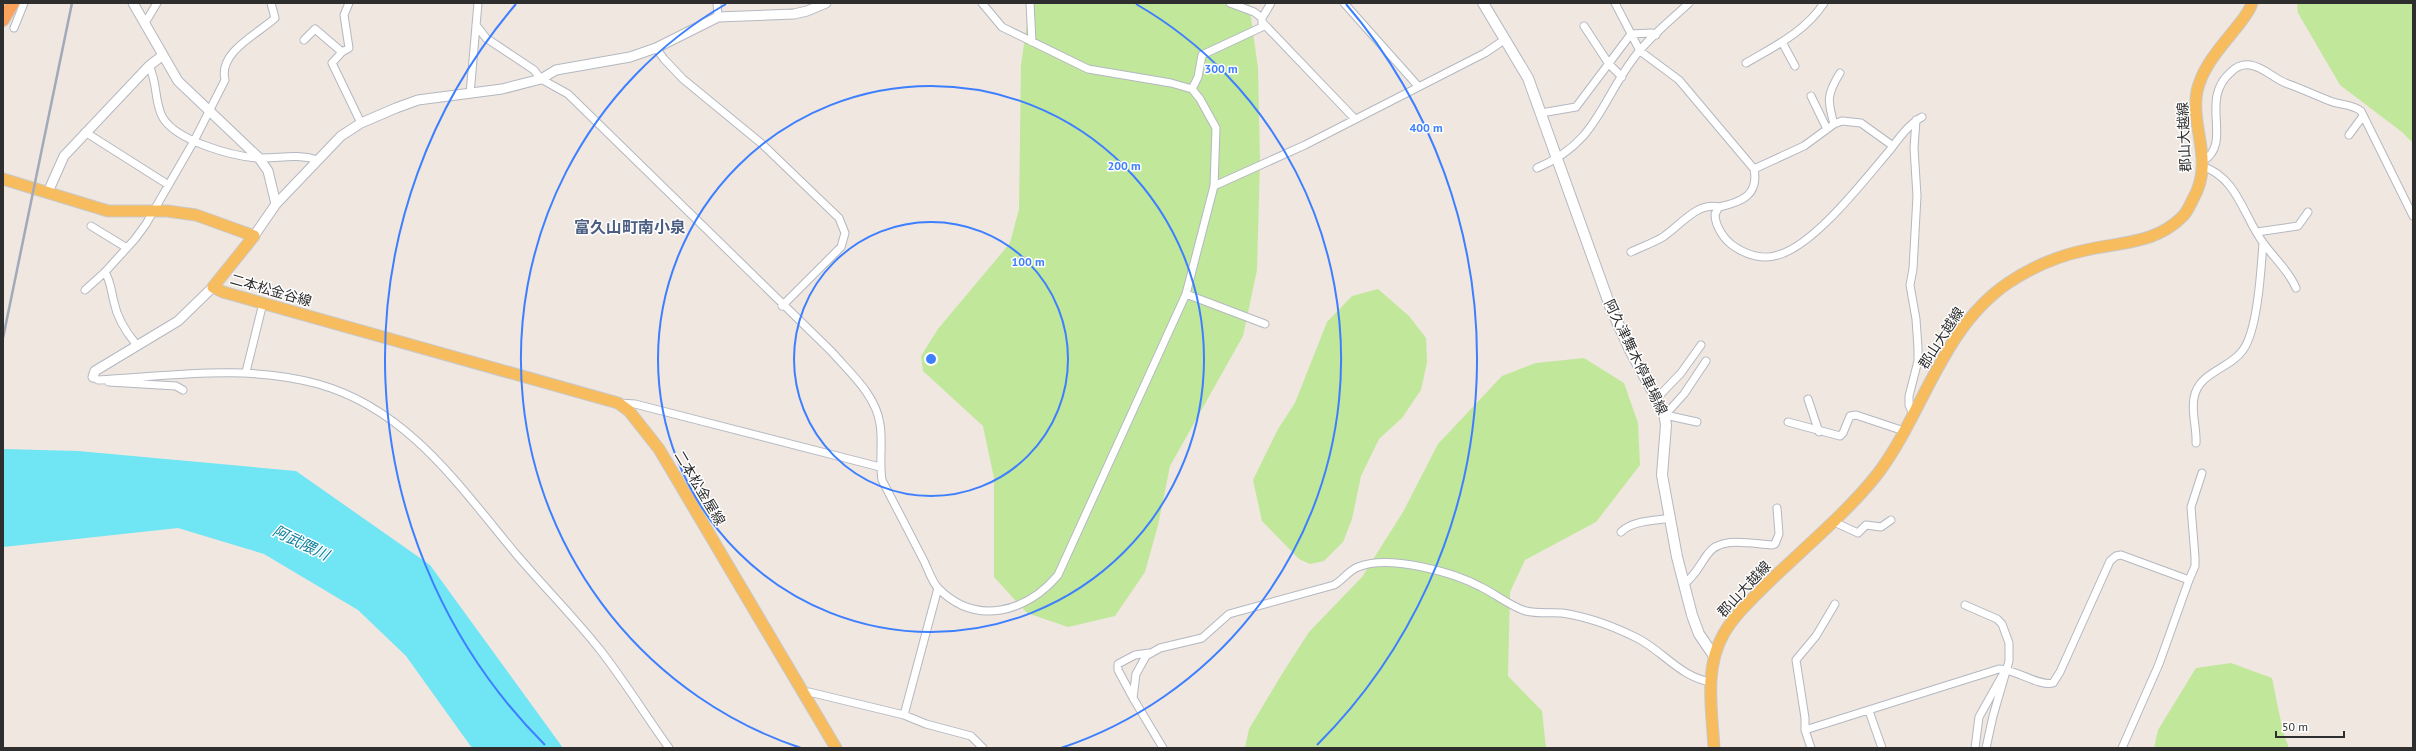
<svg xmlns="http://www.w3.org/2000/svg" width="2416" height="751" font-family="'PT Sans','Noto Sans JP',sans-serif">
  <rect width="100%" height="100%" fill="#efe7e0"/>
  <!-- green -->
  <path fill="#c1e79b" d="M1030,3H1249L1258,68L1260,161L1257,270L1243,336L1170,466L1158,525L1145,572L1115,616L1068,627L1027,613L994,577V478L983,426L923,371L921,356L938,329L1010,243L1019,209L1021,65Z
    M2297,3H2413V143L2402,132L2340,85L2298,13Z
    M1378,289L1409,316L1426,338L1427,362L1421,390L1402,418L1379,439L1361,476L1352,519L1343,542L1324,561L1310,564L1299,559L1262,521L1253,480L1278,429L1295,403L1327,322L1352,296Z
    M1584,358L1624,383L1638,423L1640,465L1596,522L1525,560L1510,592L1508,676L1542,711L1546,748H1245L1249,729L1282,674L1309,632L1362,577L1403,512L1438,444L1502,376L1536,363Z
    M2231,663L2272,678L2283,732L2289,748H2154L2158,730L2196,668Z"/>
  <!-- water -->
  <path fill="#70e5f4" d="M3,449L78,451L296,471L430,565L563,748H472L406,656L358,610L264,554L178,528L3,547Z"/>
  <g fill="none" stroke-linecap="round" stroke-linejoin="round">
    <defs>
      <path id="minor" d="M717,3L718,17
        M1030,3L1032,42
        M1230,3L1254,12L1262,18
        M1344,3L1418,86
        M1615,3L1640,51L1679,80L1754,169C1759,195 1742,202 1719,207L1715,214C1715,226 1724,240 1735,247C1747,255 1763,260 1778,255C1815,245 1865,179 1890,150C1899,138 1909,124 1922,117
        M145,23L157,3
        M1263,23L1354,118
        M476,25L486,38L534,70L541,79L568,94L832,352C850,373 876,395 880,424C883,442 879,461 882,480C896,507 910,534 924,561C928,569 932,582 938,588C976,627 1027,612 1058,575L1186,294L1214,186L1216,128L1200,99L1192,89L1171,83L1088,69L1002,27L982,3
        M1584,26L1609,64L1622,77
        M14,28L24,3
        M304,40L315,29L342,52L332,63L361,123
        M1782,42L1795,66
        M656,48L664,59L683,79L762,144L839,218L845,233L841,247L782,306
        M342,52L349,48L344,15L349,3
        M1746,63C1775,46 1805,32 1824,3
        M149,66C158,83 154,103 163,118C177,141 232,156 257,158C280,159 294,153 318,160
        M1192,89L1198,77L1202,55L1262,27V18L1271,3
        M470,94L478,3
        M1811,96L1827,129
        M1541,113L1576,107L1631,34L1652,33L1656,35
        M1834,124C1827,100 1827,94 1840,73
        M85,132L167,184
        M2349,135L2363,116
        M2203,161C2234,142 2198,100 2231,72C2236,67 2243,64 2250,65C2264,67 2274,79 2288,84C2302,89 2315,95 2330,101C2340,105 2352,104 2361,111L2413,216
        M2202,166C2238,178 2243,216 2264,244C2275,259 2289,271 2296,288
        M1537,168C1596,143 1599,105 1633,59C1648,38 1670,21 1689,3
        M1754,169L1804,146L1834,124L1842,121L1861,123L1893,146
        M1214,186L1305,145L1485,53L1504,40
        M91,226L127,248
        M2257,232L2298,226L2308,212
        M1631,252C1641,247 1653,243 1663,237C1680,226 1696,202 1719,207
        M85,290L105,272
        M1186,294L1265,324
        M136,344C126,332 117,318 114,302C111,291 111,282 105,272L135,239L146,224L194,141L225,80C218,52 258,34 275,18L271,3
        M246,372L263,303
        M93,377L98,380C171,376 246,364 318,384C408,409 460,487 516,554C544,587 575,618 601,651C625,682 646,716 669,748
        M109,382L176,386L183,390
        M1658,397L1681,373L1701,345
        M1808,399L1819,432
        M620,403L635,404L880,467
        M1913,414L1909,405V396L1918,361V348L1916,319L1910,285L1913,269L1917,196L1914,148L1916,120
        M1665,415L1684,394L1706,361
        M1665,415L1697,422
        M1788,422L1840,436L1843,433L1850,416L1856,415L1904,431
        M2196,443C2197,429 2191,412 2194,398C2198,372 2230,369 2243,350C2258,329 2261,269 2263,243
        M1832,521L1858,533L1866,525L1881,527L1891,520
        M1621,532C1633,520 1654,521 1671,518
        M2189,580L2195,566V557L2191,507L2202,473
        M1684,584C1695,576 1699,566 1707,555C1720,535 1752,544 1772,545L1775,544L1779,534L1777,508
        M1965,605L1997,619L2002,624L2009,643V661L1993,716L1986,748
        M803,693L809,692L904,715L926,724L971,736L983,748
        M1132,696L1118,670V664L1135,655L1149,653
        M1869,711L1882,748
        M904,715L938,588
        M1805,730V718L1796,660L1816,636L1835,604
        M1163,748L1133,698L1136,674L1146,656L1160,648L1202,638L1229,614L1334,585C1343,580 1348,571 1358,567C1388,554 1453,572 1481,587C1494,593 1513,608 1526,611C1538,614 1551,612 1562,613C1589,617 1613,626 1637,638C1663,651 1680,677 1711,682
        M1811,748L1805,730L1999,669C2015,669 2040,687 2053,683L2060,672L2110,561L2116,556L2121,555L2189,580L2159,664L2122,748
        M1975,748L1979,717L2002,676"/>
      <path id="tertiary" d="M133,3L178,81L259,158L268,171L276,204
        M48,192L64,156L149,66L163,55
        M254,236L276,204L341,136L361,123L396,108L418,100L502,89L541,79L556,70L630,57L656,48L718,17L794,14L807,11L826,3
        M93,377L95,371L178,321L213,287"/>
      <path id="secondary" d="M1483,3L1528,78L1610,306L1630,350L1664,412L1666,425L1662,475L1677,557L1692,615L1699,634L1714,656"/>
      <path id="primary" d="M3,179L108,211H167L196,215L254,236L213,287L223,292L618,403L629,411L659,449L836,748
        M1714,748C1712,711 1704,669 1723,635C1734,615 1753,598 1769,582C1804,548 1850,510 1879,472C1924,411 1942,328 2008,283C2032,267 2057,256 2086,250C2120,242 2156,244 2183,216C2187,212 2190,205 2193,199C2215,161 2190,128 2197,91C2203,66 2220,48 2236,28C2242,20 2249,13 2252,3"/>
      <path id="trunk" d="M3,20L13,3"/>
    </defs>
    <!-- minor casing -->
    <use href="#minor" stroke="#b4b8c1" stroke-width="9"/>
    <!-- tertiary casing -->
    <use href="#tertiary" stroke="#b4b8c1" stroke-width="11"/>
    <!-- secondary casing -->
    <use href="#secondary" stroke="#b4b8c1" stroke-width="12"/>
    <!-- primary casing -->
    <use href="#primary" stroke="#c9c9c9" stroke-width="13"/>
    <!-- trunk casing -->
    <use href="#trunk" stroke="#c9c9c9" stroke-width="14"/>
    <!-- minor -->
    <use href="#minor" stroke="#fff" stroke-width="7"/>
    <!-- tertiary -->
    <use href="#tertiary" stroke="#fff" stroke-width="9"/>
    <!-- secondary -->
    <use href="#secondary" stroke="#fff" stroke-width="10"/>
    <!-- primary -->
    <use href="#primary" stroke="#f7bc5e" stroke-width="11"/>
    <!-- trunk -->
    <use href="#trunk" stroke="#fba35c" stroke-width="12"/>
    <!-- rail -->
    <path stroke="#a2a9b8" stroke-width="2.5" d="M3,338L72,3"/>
  </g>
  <!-- distance rings -->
  <g fill="none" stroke="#3d7fff" stroke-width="2">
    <circle cx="931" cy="359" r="137"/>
    <circle cx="931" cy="359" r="273"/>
    <path d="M801 748A410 410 0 0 1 726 4M1136 4A410 410 0 0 1 1061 748"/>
    <path d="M545 745A546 546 0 0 1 516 4M1346 4A546 546 0 0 1 1317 745"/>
  </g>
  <g text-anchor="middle" stroke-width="3" stroke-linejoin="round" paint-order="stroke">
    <!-- street labels -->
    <g font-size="14" fill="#2e2e2e" stroke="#fff">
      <text transform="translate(2184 137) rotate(-93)" y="5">郡山大越線</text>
      <text transform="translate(271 290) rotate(16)" y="5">二本松金谷線</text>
      <text transform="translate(1941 338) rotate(-57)" y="5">郡山大越線</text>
      <text transform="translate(1636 357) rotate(64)" y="5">阿久津舞木停車場線</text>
      <text transform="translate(700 488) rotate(59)" y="5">二本松金屋線</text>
      <text transform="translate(1744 589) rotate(-47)" y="5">郡山大越線</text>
    </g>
    <!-- water labels -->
    <g font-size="15" font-style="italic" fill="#097d99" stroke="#fff">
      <text transform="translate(301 543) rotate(26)" y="5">阿武隈川</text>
    </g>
    <!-- quarter labels -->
    <g font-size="16" font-weight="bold" fill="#4b5d81" stroke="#fff">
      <text x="630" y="233">富久山町南小泉</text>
    </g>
  </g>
  <circle cx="931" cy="359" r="6" fill="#3d7fff" stroke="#fff" stroke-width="2"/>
  <g font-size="12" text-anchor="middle" font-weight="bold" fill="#3d7fff" stroke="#fff" stroke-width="3" stroke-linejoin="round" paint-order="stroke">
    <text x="1221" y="73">300 m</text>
    <text x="1426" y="132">400 m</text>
    <text x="1124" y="170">200 m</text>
    <text x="1028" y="266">100 m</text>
  </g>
  <!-- border -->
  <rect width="2416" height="751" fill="none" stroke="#2e2e2e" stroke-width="8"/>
  <!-- scale -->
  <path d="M2276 731v6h68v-6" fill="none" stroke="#2e2e2e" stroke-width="2"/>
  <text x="2282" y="731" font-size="12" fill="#2e2e2e" stroke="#ffffff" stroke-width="3" paint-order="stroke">50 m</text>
</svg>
